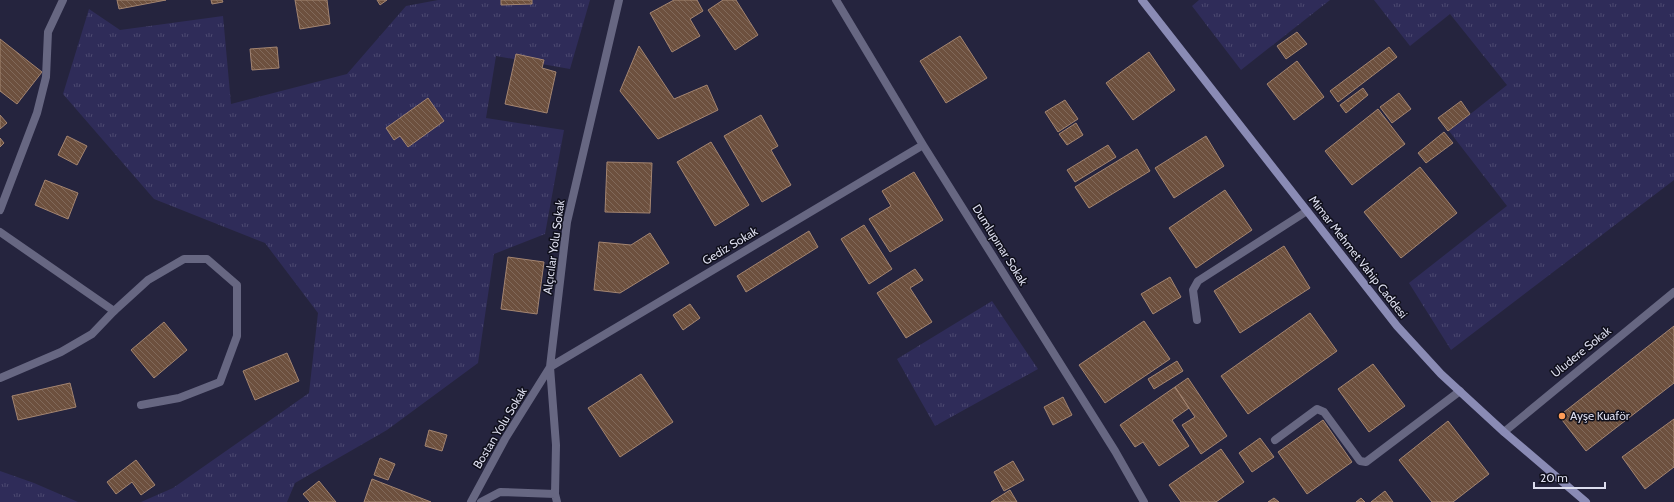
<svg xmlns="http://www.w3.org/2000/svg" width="1674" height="502" font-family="Cabin,sans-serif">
  <defs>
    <pattern id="grass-tufts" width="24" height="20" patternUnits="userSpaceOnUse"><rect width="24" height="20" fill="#2f2c59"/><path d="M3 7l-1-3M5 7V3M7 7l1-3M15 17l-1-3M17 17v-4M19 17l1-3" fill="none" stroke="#4d4a71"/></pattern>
    <pattern id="building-back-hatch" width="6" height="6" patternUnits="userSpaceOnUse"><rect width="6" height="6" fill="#6d503e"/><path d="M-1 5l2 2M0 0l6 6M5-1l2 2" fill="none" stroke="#81695a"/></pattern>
  </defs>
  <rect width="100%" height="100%" fill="#25243e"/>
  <!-- grass -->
  <path fill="url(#grass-tufts)" d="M438,0H590L570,69L496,56L486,118L564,130L545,234L494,254L478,363L387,430L295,483L287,502H141L173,488L309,393L318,313L265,243L154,199L63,94L89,9L120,30L223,16L231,104L347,74L406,6Z
    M1199,0H1330L1241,70L1192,6Z
    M1374,0H1674V180L1451,350L1409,283L1507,206L1449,131L1507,85L1450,14L1410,46Z
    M992,301L1038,369L935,426L897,359Z
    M0,471L34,483L78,502H0Z"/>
  <!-- building -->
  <path fill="url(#building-back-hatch)" stroke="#a48571" d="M117,0H166L119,9Z
    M211,0H222L223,2L212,4Z
    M295,0H327L330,24L300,29Z
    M377,0H387L380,5Z
    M501,0H532V4L501,5Z
    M674,0H697L703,11L690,19L700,36L672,52L650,13Z
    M723,0H736L758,35L735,50L708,10Z
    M1297,32L1307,44L1286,59L1277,46Z
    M960,36L987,78L946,103L920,61Z
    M0,39L42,72L17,104L0,91Z
    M639,46L674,99L707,85L718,110L658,139L620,91Z
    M277,47L279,68L252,70L250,49Z
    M1389,47L1397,57L1338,102L1330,91Z
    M1149,52L1175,90L1133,120L1106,83Z
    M516,54L544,60L542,68L556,72L547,113L505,104Z
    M1297,61L1324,97L1294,120L1267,84Z
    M1363,88L1368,95L1346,113L1340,105Z
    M1399,93L1411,109L1392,123L1380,107Z
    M428,98L444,121L408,147L400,136L394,140L386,128Z
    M1065,100L1078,119L1058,132L1045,112Z
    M1461,101L1470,114L1448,131L1438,118Z
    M1378,109L1405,144L1352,185L1325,151Z
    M0,115L7,123L0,129Z
    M761,115L778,146L771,150L791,185L762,202L724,136Z
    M1076,123L1083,135L1067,145L1059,134Z
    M1444,132L1453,143L1426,163L1418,153Z
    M67,136L87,146L77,165L58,155Z
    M1206,136L1224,166L1174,198L1155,168Z
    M0,138L4,143L0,147Z
    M711,142L749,205L715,226L677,162Z
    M1108,145L1116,157L1075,182L1067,170Z
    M1137,149L1150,171L1089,208L1075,187Z
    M607,162L652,163L650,213L605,212Z
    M1420,167L1457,213L1401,258L1364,212Z
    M914,172L943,220L890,252L869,219L891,206L882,191Z
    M45,180L78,193L68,219L35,205Z
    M1225,190L1252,230L1196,268L1169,228Z
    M864,225L892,269L869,284L841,239Z
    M809,231L818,247L746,292L737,276Z
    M650,233L669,263L620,293L594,290L599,242L631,245Z
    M1284,246L1310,288L1240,333L1214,291Z
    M508,257L544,262L537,314L501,309Z
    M915,269L923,280L910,288L932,322L906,338L877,293Z
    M1170,277L1181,297L1153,314L1141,294Z
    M690,304L700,318L683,330L673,315Z
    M1310,313L1337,351L1248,414L1221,376Z
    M1144,321L1170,359L1105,403L1079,365Z
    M164,322L187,350L154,378L131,350Z
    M1674,326V383L1586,451L1559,416Z
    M287,353L299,381L255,400L243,371Z
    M1177,361L1183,371L1154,389L1148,379Z
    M1373,364L1405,406L1369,432L1338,389Z
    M641,374L673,422L620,457L588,408Z
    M1188,378L1227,436L1201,454L1182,425L1195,417L1175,387Z
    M70,383L76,407L18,420L12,396Z
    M1175,387L1189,408L1172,420L1189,446L1159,466L1143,442L1135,447L1120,425Z
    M1063,397L1072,415L1053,425L1044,407Z
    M1674,419V467L1645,489L1622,457Z
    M1323,420L1352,462L1307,494L1278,452Z
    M1448,421L1489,474L1453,502H1432L1399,460Z
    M429,430L447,435L442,451L425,446Z
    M1260,438L1274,457L1252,472L1239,453Z
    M1221,449L1244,482L1216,502H1181L1169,485Z
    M380,458L395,464L388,480L374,475Z
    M136,460L155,485L141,495L132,482L116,494L107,482Z
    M1013,461L1024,480L1004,491L994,472Z
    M372,479L431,502H364Z
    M319,481L336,502H310L303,494Z
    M1010,490L1017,502H991Z
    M1385,491L1393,502H1371Z
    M1274,498L1279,502H1268Z
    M1361,498L1365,502H1356Z"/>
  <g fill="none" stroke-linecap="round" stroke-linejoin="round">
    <!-- service -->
    <path stroke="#676782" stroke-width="8" d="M1197,320L1193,290L1198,281L1307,211
      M0,378L61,352L92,334L114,311L148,280L184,259H207L237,285V336L220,382L179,398L141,405
      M1275,440L1317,409L1324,412L1360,461L1366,462L1460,391"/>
    <!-- minor -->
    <path stroke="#676782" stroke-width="8" d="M836,0L923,145L1115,451L1144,502
      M0,210L37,113L46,77L48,32L63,0
      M0,232L114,311
      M1504,432L1674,292
      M471,502L505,439L550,367L923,145
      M481,502L500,492L555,494
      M557,502L555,494L556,445L550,367L567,222L619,0"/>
    <!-- secondary -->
    <path stroke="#8a8bb5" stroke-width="8" d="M1142,0L1397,326L1441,374L1504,432L1586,502"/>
  </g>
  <!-- markers -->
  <circle fill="#fe9c57" stroke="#0f0f1b" stroke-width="1.5" cx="1562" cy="416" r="4"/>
  <g text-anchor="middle" stroke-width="3" stroke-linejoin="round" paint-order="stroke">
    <!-- street labels -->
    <g font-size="12" fill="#dcddee" stroke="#0f0f1b">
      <text transform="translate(1000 245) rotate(58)" y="4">Dumlupınar Sokak</text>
      <text transform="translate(730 246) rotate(-31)" y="4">Gediz Sokak</text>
      <text transform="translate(554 247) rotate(-82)" y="4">Alçıcılar Yolu Sokak</text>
      <text transform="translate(1358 257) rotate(52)" y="4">Mimar Mehmet Vahip Caddesi</text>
      <text transform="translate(1581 352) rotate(-39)" y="4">Uludere Sokak</text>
      <text transform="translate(500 428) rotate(-59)" y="4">Bostan Yolu Sokak</text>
    </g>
    <!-- poi labels -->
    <g font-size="12" fill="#dcddee" stroke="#0f0f1b" text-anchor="start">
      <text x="1570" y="420">Ayşe Kuaför</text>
    </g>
  </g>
  <!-- scale -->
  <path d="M1534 482v6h71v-6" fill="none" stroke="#dcddee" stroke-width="2"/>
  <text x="1540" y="482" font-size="12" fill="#dcddee" stroke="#0f0f1b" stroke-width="3" paint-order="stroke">20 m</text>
</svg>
